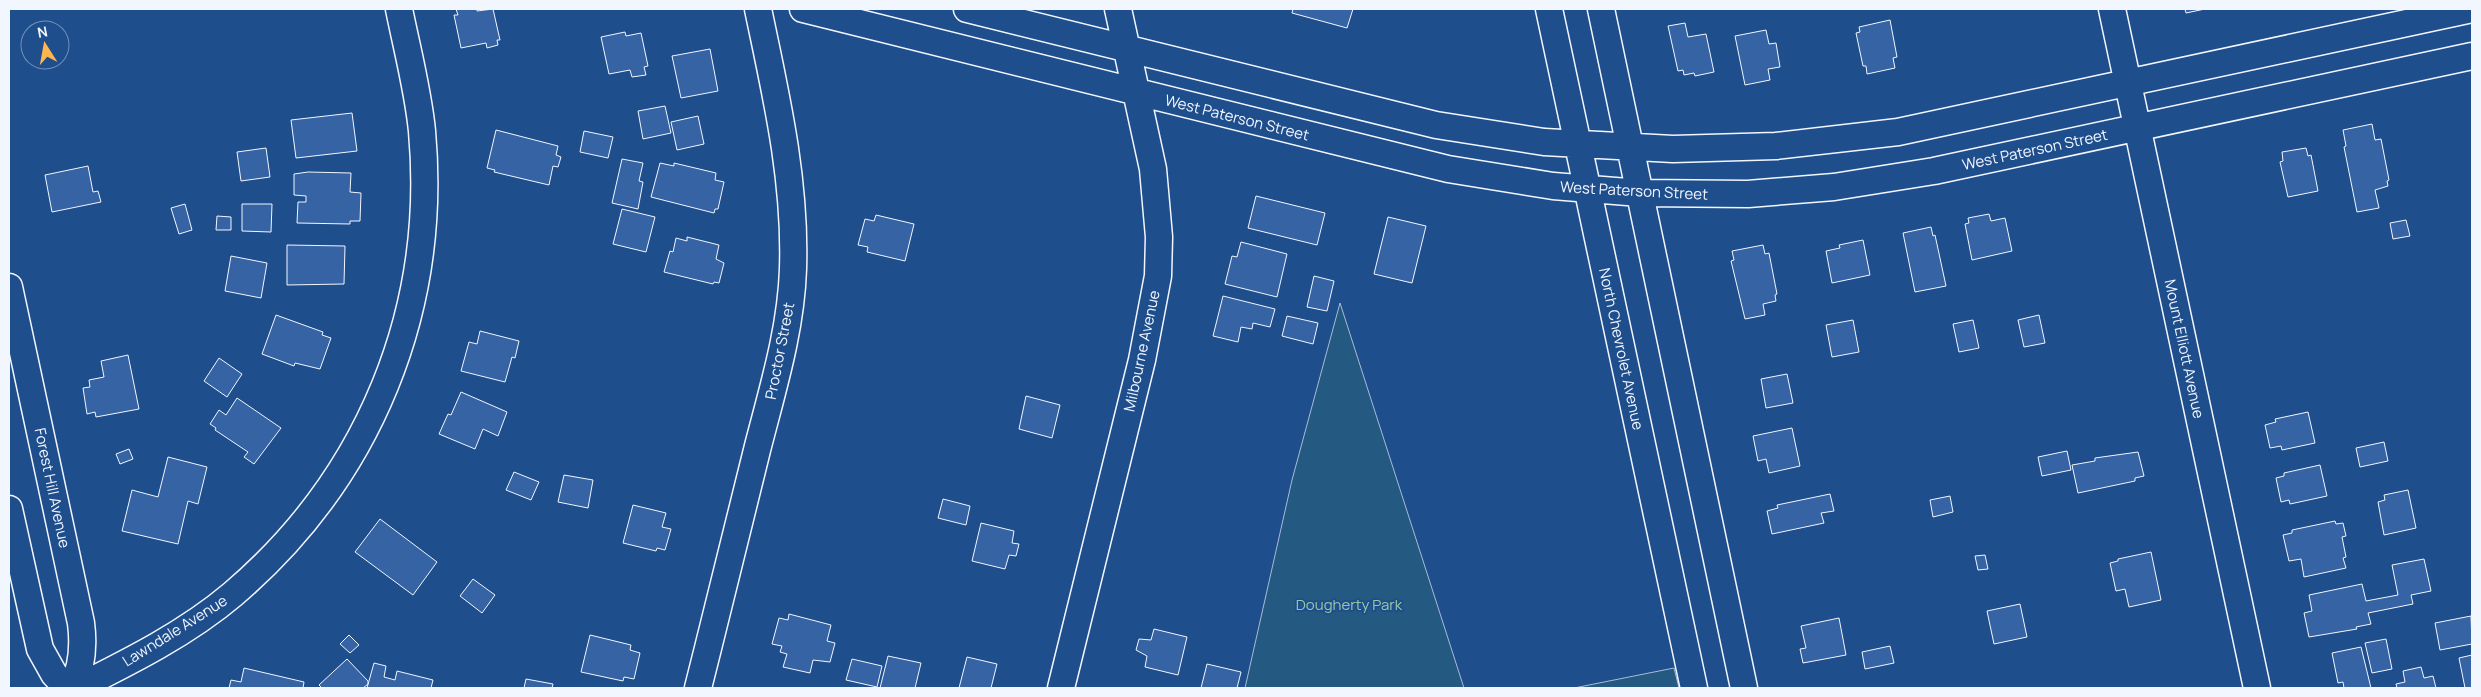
<svg xmlns="http://www.w3.org/2000/svg" width="2481" height="697" font-family="Manrope,sans-serif">
  <rect width="100%" height="100%" fill="#1f4e8c"/>
  <!-- green -->
  <path fill="#245a82" stroke="#a8bbd7" d="M1340,303L1464,688H1245L1292,480Z
    M1674,668L1679,688H1574Z"/>
  <!-- building -->
  <path fill="#3563a3" stroke="#f2f6ff" d="M456,9H477V11L493,9L500,40H497L498,45L487,48L486,43L461,48L454,15H458Z
    M1293,9H1353L1347,28L1292,13Z
    M2185,9H2205L2186,13Z
    M1890,20L1897,57L1893,58L1895,68L1867,74L1866,66H1863L1856,33L1860,32L1859,27Z
    M1685,23L1688,37L1706,34L1714,72L1695,76L1694,73L1684,75L1683,70L1678,71L1668,26Z
    M1766,30L1769,44L1776,43L1780,67L1768,69L1770,80L1745,85L1735,36Z
    M625,32L626,36L641,33L648,66L644,67L646,75L632,77L630,70L609,74L601,37Z
    M710,49L718,91L681,98L672,56Z
    M665,106L671,133L643,139L638,111Z
    M352,113L357,151L296,158L291,120Z
    M698,116L704,144L677,150L671,122Z
    M2372,124L2375,140L2381,139L2389,180L2387,181L2388,186L2375,190L2379,208L2357,212L2344,147L2346,146L2343,130Z
    M496,130L558,146L556,155L561,157L558,167L553,166L549,185L494,172L495,170L487,168Z
    M584,131L613,137L608,158L580,152Z
    M266,148L270,177L241,181L237,152Z
    M2306,148L2308,156L2311,155L2318,191L2288,197L2280,162L2283,161L2282,152Z
    M622,159L643,163L639,181L643,182L638,209L612,203Z
    M660,163L674,166V163L716,173L715,180L724,182L718,209H715L714,213L651,197Z
    M88,166L93,192L98,191L101,202L52,212L45,175Z
    M308,172L351,173L350,192L361,193L360,221H350V224L297,223L298,202H306V196L294,195V174Z
    M1256,196L1325,213L1317,245L1248,228Z
    M185,204L192,230L179,234L171,208Z
    M242,204H272L271,232L242,231Z
    M622,209L655,217L646,252L613,244Z
    M1989,214L1991,221L2005,218L2012,251L1972,260L1965,224L1969,223L1968,218Z
    M876,215L914,224L905,261L867,252L868,247L858,245L865,219L874,221Z
    M217,216L231,217V230H216Z
    M1388,217L1426,226L1412,283L1374,274Z
    M2406,220L2410,236L2393,239L2390,223Z
    M1931,227L1933,236L1935,235L1946,286L1915,292L1903,233Z
    M687,237L719,245L716,259L724,263L719,283L714,282L713,284L664,272L670,251L673,252L676,238L687,241Z
    M1863,240L1870,275L1832,283L1826,251L1840,248L1839,245Z
    M1241,242L1287,254L1277,297L1225,284L1232,256L1237,257Z
    M287,245L345,246L344,284L287,285Z
    M1763,245L1765,254L1769,253L1777,294L1775,295L1776,301L1763,304L1765,315L1745,319L1731,261L1734,260L1732,251Z
    M231,256L267,263L261,298L225,291Z
    M1314,276L1334,281L1327,311L1307,307Z
    M1223,296L1275,309L1270,327L1253,323L1252,329L1241,327L1238,342L1213,336Z
    M276,315L323,332L322,335L331,338L320,369L295,363L294,366L262,354Z
    M2039,315L2045,343L2024,347L2018,320Z
    M1287,316L1318,323L1313,344L1282,336Z
    M1853,320L1859,352L1832,357L1826,325Z
    M1973,320L1979,348L1959,352L1953,324Z
    M480,331L519,341L515,358L512,357L505,382L461,371L469,342L477,344Z
    M128,355L139,409L96,417L95,412L87,414L83,388L90,387L89,380L104,377L101,361Z
    M219,358L242,374L227,397L204,381Z
    M1787,374L1793,403L1766,408L1761,379Z
    M461,392L507,412L498,436L483,429L475,449L439,434L448,414L451,415Z
    M1026,396L1060,405L1052,438L1019,429Z
    M237,398L281,428L254,464L244,457L248,452L215,430L216,428L210,424L219,410L226,415Z
    M2308,412L2315,443L2282,450L2281,446L2270,448L2265,425L2276,422L2275,419Z
    M1792,428L1800,466L1769,473L1766,459L1758,461L1753,436Z
    M2384,442L2388,461L2360,467L2356,448Z
    M129,449L133,459L120,464L116,454Z
    M2067,451L2071,470L2042,476L2038,457Z
    M2138,452L2144,476L2135,478V481L2078,493L2072,465L2095,461V458Z
    M168,457L207,467L198,504L188,501L178,544L122,531L132,490L158,497Z
    M2320,465L2327,496L2290,504L2289,500L2281,502L2276,478L2284,476V473Z
    M514,472L539,482L531,500L506,490Z
    M564,475L593,480L588,508L558,502Z
    M2408,490L2416,528L2384,535L2378,502L2385,500L2384,495Z
    M1830,494L1834,511L1821,513L1824,523L1772,534L1767,511L1778,508L1777,505Z
    M1950,496L1953,512L1933,517L1930,500Z
    M943,499L970,506L966,525L938,518Z
    M633,505L666,513L662,527L671,529L665,550L657,548L656,551L623,543Z
    M380,519L437,562L413,595L355,552Z
    M2335,521L2336,524L2343,523L2346,536L2342,537L2346,557L2343,558L2346,568L2304,577L2301,559L2289,561L2283,535L2292,533V530Z
    M981,523L1014,531L1012,543L1019,544L1016,556L1009,555L1005,569L972,561Z
    M2151,552L2161,600L2129,607L2125,589L2116,591L2110,563L2118,561V559Z
    M1985,555L1988,569L1978,570L1975,556Z
    M2424,559L2431,591L2411,595L2413,604L2368,613L2371,624L2356,627L2357,629L2309,637L2304,613L2312,611L2309,595L2362,584L2366,601L2398,595L2392,565Z
    M473,579L495,595L482,613L460,596Z
    M2020,604L2027,637L1994,644L1987,611Z
    M789,614L831,625L827,641L835,643L830,662L813,660L810,673L783,667L787,654L780,652L782,646L772,644L779,618L788,620Z
    M2471,616L2472,644L2440,650L2435,623Z
    M1839,618L1846,655L1803,663L1800,649L1806,648L1801,626Z
    M1154,629L1187,637L1178,675L1145,667L1147,656L1136,650L1139,639L1151,640Z
    M349,635L359,645L350,653L340,644Z
    M590,635L631,645L630,650L640,653L634,679L624,677L623,681L581,672Z
    M2386,639L2392,669L2372,673L2365,643Z
    M1890,646L1894,663L1865,669L1862,652Z
    M2361,647L2371,688H2344L2343,682L2338,683L2332,653Z
    M2472,655V688H2465L2459,658Z
    M888,656L921,663L915,688H880Z
    M967,657L997,664L991,688H959Z
    M347,659L368,681V684L363,688H322L319,685Z
    M852,659L882,666L877,687L846,680Z
    M374,663L386,666L384,677L395,680L397,671L433,680L431,688H367Z
    M1207,664L1241,672L1237,688H1201Z
    M2421,667L2424,678L2433,676L2436,688H2397L2396,684L2405,682L2403,671Z
    M244,668L304,682L303,688H229L231,680L241,682Z
    M526,679L553,684L552,688H524Z"/>
  <g fill="none" stroke-linecap="round" stroke-linejoin="round">
    <defs>
      <path id="street" d="M803,9L1448,169L1553,186L1640,193L1748,194L1834,187L1934,171L2472,56
        M967,9L1436,125L1544,142L1673,149L1776,146L1898,132L2472,9
        M1549,9L1694,688
        M1601,9L1744,688
        M2112,9L2257,688
        M9,287L81,623C84,646 82,668 72,688
        M9,509L40,649L54,674L67,688
        M77,688C131,661 187,633 233,594C370,477 438,310 422,131C418,90 407,49 399,9
        M698,688C718,609 737,530 757,450C772,391 791,331 793,269C796,180 776,95 758,9
        M1061,688L1142,360L1158,276L1159,237L1153,169L1118,9"/>
    </defs>
    <!-- street casing -->
    <use href="#street" stroke="#f2f6ff" stroke-width="29"/>
    <!-- street -->
    <use href="#street" stroke="#1f4e8c" stroke-width="26"/>
  </g>
  <g text-anchor="middle" stroke-width="4" stroke-linejoin="round" paint-order="stroke">
    <!-- street labels -->
    <g font-size="15" fill="#f2f6ff" stroke="#1f4e8c">
      <text transform="translate(1237 118) rotate(14)" y="5">West Paterson Street</text>
      <text transform="translate(2035 150) rotate(-12)" y="5">West Paterson Street</text>
      <text transform="translate(1634 191) rotate(3)" y="5">West Paterson Street</text>
      <text transform="translate(1621 349) rotate(78)" y="5">North Chevrolet Avenue</text>
      <text transform="translate(2184 349) rotate(78)" y="5">Mount Elliott Avenue</text>
      <text transform="translate(780 351) rotate(-79)" y="5">Proctor Street</text>
      <text transform="translate(1142 351) rotate(-78)" y="5">Milbourne Avenue</text>
      <text transform="translate(52 488) rotate(78)" y="5">Forest Hill Avenue</text>
      <text transform="translate(175 631) rotate(-32)" y="5">Lawndale Avenue</text>
    </g>
    <!-- park labels -->
    <g font-size="15" fill="#97c8a6" stroke="#1f4e8c">
      <text x="1349" y="610">Dougherty Park</text>
    </g>
  </g>
  <!-- border -->
  <rect width="2481" height="697" fill="none" stroke="#f2f6ff" stroke-width="20"/>
  <!-- north arrow -->
  <g transform="translate(45 45) rotate(349)"><circle r="24" fill="#1f4e8c" stroke="#7391ba"/>
  <path d="M0-4L9 19L0 12L-9 19Z" fill="#ffb74d"/>
  <text y="-8" font-size="14" font-weight="bold" text-anchor="middle" fill="#f2f6ff">N</text>
  </g>
</svg>
